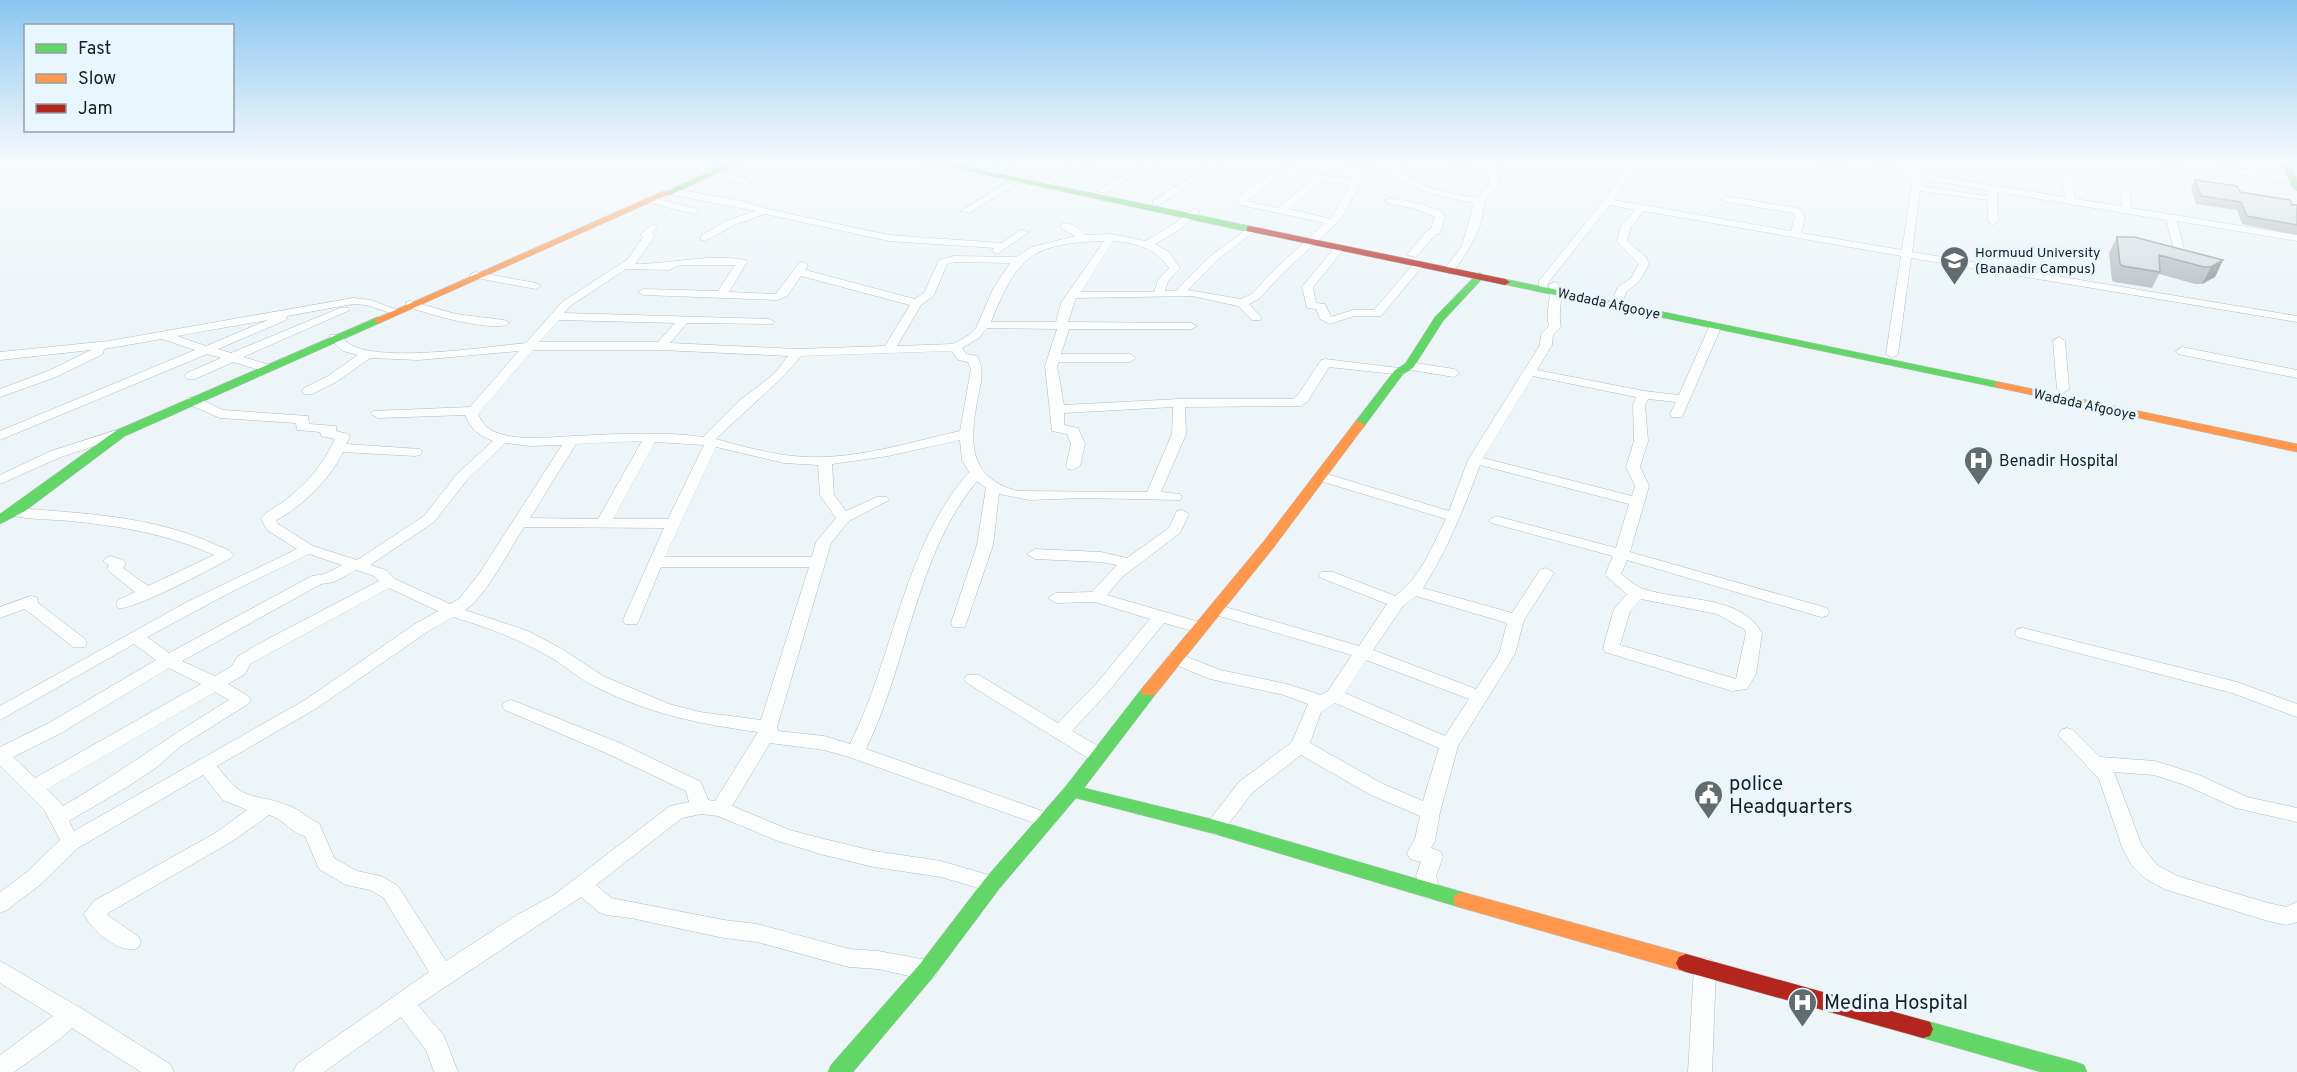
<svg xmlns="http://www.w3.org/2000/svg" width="2297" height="1072" font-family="Overpass,sans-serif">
  <rect width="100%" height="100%" fill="#edf5f8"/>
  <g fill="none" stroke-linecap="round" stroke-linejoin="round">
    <defs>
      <path id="street" d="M1010,160H1021L994,176L986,174L992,168Z
        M1082,160H1092L1046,187L1038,185Z
        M1151,160H1161L1105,193L1097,191Z
        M1215,160H1225L1159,205H1153V201Z
        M1346,160H1364L1399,166C1411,190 1454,192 1477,198L1490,183V171L1450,163L1449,160L1494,166L1499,170L1500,183L1484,201C1484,228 1468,252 1453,272L1449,273L1444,270L1462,246L1474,203C1454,198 1400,191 1392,170L1350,163Z
        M1632,160H1640L1614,200L1791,231L1795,216L1794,213L1726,202L1721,199L1726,196L1797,208L1800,209L1805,216L1801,233L1902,250L1913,178L1821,163L1817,160H1836L1914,172L1916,160H1924L1923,174L2065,197L2061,176L2066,173L2071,176L2075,199L2122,206L2120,194L2125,191L2130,194L2131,208L2297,235V241L2177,221L2184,249L2179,252L2174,249L2166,220L1997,192L1998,222L1993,225L1988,222V200L1920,191L1912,252L2297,316V322L1911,258L1898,354L1892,358L1886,354L1901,256L1644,211L1631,227L1627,241L1646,257L1649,264L1639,282L1627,291L1623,300L1619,301L1613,298L1618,287L1631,278L1639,264L1617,242L1621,226L1635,210L1610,205L1548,283L1547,291H1539V281L1604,200ZM1922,179L1987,190V196L1921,186Z
        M2159,160H2179L2297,177V183L2163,163Z
        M1308,164C1325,164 1352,163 1365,176L1340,220L1281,275L1260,298L1249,304L1262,318L1260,320H1252L1238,306L1192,296L1076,298L1068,322L1191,323L1197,326L1191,329H1069L1061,354H1130L1136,358L1130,362H1059L1057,366L1064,405L1179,399H1293L1298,395L1321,360L1325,359L1399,368L1405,372L1403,375L1329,367L1308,401L1301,406L1185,407L1186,434L1161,492L1180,494L1182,497L1180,500L1083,498L1030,500L999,494L993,545L965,627H953L951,623L977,545L986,488L977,481C916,554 908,663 866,749L1054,815L1057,820L1054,825L1047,828L1040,825L849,757L824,750L770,743L732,806L790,830L824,839L874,851L941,861L992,876L999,878L1002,884L999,890L992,892L941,877L874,867L824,855L778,841L718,816L701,814L682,818L596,885L611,898L724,920L757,924L849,949L878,951L927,960L935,963L938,970L935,977L927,980L878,969L849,967L757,942L724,938L631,918L606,915L599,912L581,897L418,1005L444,1036L458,1072H434L426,1050L401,1017L324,1072H293L297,1064L429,972L384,898L370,890L346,885L319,869L305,836C291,833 284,819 269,815L231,842L108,913L107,915L138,936L141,942L138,948C120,955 91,930 84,914L94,901L217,832L247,810L223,800L203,775L78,848L41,884L7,910L0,913V892L27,872L60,840L45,811L0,766V747L49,723L156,660L134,644L0,720V706L185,603L297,549L267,530L261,518C268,510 280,505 288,498C312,479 323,463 335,439L321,436L320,432L297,430L296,423L220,418L188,404L187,401L188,398H198L223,410L308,416L309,424L336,426V431L348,434L350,437L346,444L420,449L422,452L420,455L415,456L343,452C331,478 302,507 276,520L278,524L313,546L357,560L424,516L457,474L493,441C478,435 471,429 465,415L378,418L371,414L373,411L470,407L519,351L419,360L370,358L336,382L312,394H304L302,391L304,388L328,376L358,355L343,351L330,339V335H338C343,338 348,344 353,346C388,362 485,347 526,343L562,302L628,259L643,237L640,235L652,224L657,227L652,233L655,236L635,264C671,264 710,253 746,260L747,262L729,292L776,294L799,263L803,262L808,265L805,270L915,299L924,293L939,260L954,256L1016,257L1032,247L1075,236L1061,228V224C1071,222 1079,228 1085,235L1111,234L1145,241L1168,228L1195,208L1200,211L1182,228L1155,244L1169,252L1180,268L1168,281L1165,291H1176L1209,257L1251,226L1255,227V231L1216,261L1188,290L1241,299L1252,294L1273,271L1325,223L1240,205L1236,199C1255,180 1282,167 1308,164ZM1308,169L1344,173L1355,177L1353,180L1294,171ZM1285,175L1312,179L1278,208L1247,201L1268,184ZM1321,181L1350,185L1331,219L1288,209ZM1104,241L1061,303L1056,322H991C1017,256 1032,243 1104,241ZM1113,241C1136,243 1156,248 1169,268L1158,280L1154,292H1081ZM954,262L1010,263L993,289L976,328L969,335L953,344L897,346L921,305L934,295L947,264ZM680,265H735L718,291L644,289L638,292L644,295L778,300L787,296L801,276L910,305L885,346L797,349L670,343L687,323L773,324L775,322L769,319L564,313L570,306L626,269L669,270ZM559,320L675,323L658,342H539ZM987,328L1057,329L1045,366L1052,431L1067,434L1071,444L1066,466L1068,469L1073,470L1080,466L1085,444L1078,428L1064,425V413L1173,407L1172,434L1147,492L1018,491C966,478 970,439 978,397C981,382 985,370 977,356L966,354L962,348L979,338ZM533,350H661L788,356L774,374L739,401L703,437C661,431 617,434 574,436C551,437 524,441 501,434C489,431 483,425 478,414ZM952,351L958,360L968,362L971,369L960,431C910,442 859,459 807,457C777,456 745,447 716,439C744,411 776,387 801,356ZM960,440L962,460L969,472C902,549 895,655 850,744L824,736L778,731L777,727L831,543L849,521L889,500L887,497H877L846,511L834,495L832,464L888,456ZM642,441L598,519L530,518L576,444ZM655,442L704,445L668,519H613ZM505,443L530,446L562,445L479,574L459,599L450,604L395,579L386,570L370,565L434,522L467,480ZM716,447L784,463L818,465L820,495L836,518L816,542L812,557H665ZM524,527L664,528L623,620L625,624H637L639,620L661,567H809L761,720L700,712L669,704L603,676L562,649L528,631L465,610C485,598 511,547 524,527ZM309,554L342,565L325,574L312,576L169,653L147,637L235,590ZM356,570L374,576L379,581L262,642L237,657L232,666L215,676L182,661L321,584L334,582ZM389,588L438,611L415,624L305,700L74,831L69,821L127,787L157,767L181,746L248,704L251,700L248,696L228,684L245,674L250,664ZM453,617C487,627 519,639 550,657C564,665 577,677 592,685C646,713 698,724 758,732L715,801L708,800L701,782L620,743L517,702L511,700L505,702L502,706L505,710L606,753L686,791L689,802L670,806L554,895L517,915L446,961L398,886L381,876L357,871L334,858L319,823C308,819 303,812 292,807C254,791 246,806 217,766L317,708L427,632ZM169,668L201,684L35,778L13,757L61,733ZM215,692L229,700C172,734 120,773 63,806L47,789Z
        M710,170L750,180L752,182L747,185L707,175V171Z
        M1014,178L1022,180L969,213L961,211Z
        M671,188L742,201L767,209L889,235L1002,243L1020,230L1029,232L997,254L992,251L994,248L889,241L765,214L734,225L705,241L701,240V236L726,221L755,211L679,196L668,193V189Z
        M650,197L697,209L699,211L694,214L647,202L645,200Z
        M1390,198L1421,204L1441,211L1445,217L1440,233L1435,235L1416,257L1407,255L1427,231L1431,229L1435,217L1416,209L1387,203L1385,201Z
        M1340,245L1345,248L1313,287L1316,303L1325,304L1331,317L1353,310H1374L1416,261L1425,263L1381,316H1354L1330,324L1320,319L1316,309L1307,308L1302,287L1336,246Z
        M475,272L536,283L541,286L536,289L471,277L470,275Z
        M1554,282L1558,283C1565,297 1557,312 1561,327L1553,335L1552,345L1537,370L1644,391L1679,395L1710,325L1716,322L1722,325L1682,417H1672L1670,414L1676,402L1648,399L1645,405L1648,441L1640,467L1649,486L1630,552L1827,608L1829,612L1827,616L1821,617L1627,560L1621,574C1628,579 1636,587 1644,589C1682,602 1740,594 1762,633L1756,674L1747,689L1732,691L1605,652L1603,648L1614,609L1627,594L1605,575L1613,556L1491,523L1489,520L1496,516L1616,548L1629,504L1480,465C1464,508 1448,549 1423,588L1512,613L1540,570L1546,568L1554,573L1524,620L1515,654L1458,746L1440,812L1435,841L1431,848L1440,851L1443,857L1436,876L1440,891L1437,897L1430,899L1423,897L1416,876L1421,862L1410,859L1407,853L1415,839L1420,816L1369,794L1301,755L1253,792L1222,832L1215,835L1208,832L1205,827L1208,822L1239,782L1292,742L1308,704L1284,695L1210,679L1169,662L1167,658L1169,654L1175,652L1220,670L1287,684L1321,695L1328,691L1352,655L1209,613L1207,609L1215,604L1359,646L1387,604L1321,578L1319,575L1321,572H1333L1395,596C1421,578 1432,546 1446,519L1317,480L1315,477L1317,474H1327L1449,511L1468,460L1540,345L1541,334L1549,326C1545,312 1552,299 1549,285ZM1533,376L1636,397L1633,405L1634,441L1626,467L1635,486L1632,496L1483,458ZM1416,596L1507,623L1499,654L1476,689L1373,650L1403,606ZM1641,599L1717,614L1744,629L1746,633L1736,679L1620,645L1630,611ZM1366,660L1469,699L1445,736L1345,693ZM1335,703L1439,748L1423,801L1383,784L1310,743L1321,712Z
        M353,298L371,300L400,311L394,314L366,305L353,304L287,316L286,320L218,349L231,353L340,308H348L350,310L243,357L270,365V371L266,372L233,362L195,379H187L185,376L187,373L221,358L207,354L0,440V431L195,350L162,339L104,349L103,354L56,377L0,397V389L48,371L91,350L0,360V352L109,341ZM268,320L206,346L177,336Z
        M410,301L456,314L504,320L510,323C496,334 424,313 406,306V302Z
        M2059,337L2065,341L2069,389L2063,393L2057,389L2053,341Z
        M2182,347L2297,370V378L2178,354L2176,351Z
        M1409,362L1454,369L1460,373L1454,377L1405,369L1403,366Z
        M120,429L127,433L125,436L61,457L0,484V475L51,451Z
        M15,508C81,513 153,516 214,544C221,547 229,549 234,555L231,558C212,568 133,611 118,608L116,604L118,600L135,592L110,572L107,569L109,565L103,561L106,558L111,556L123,560L126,563L123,568L148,586L214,555C168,534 120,526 70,521C50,519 29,520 10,515L8,512Z
        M1182,510L1189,514L1180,533L1122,577L1107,595L1206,624L1208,628L1206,632L1200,633L1164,623L1108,692L1072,731L1105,750L1107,755L1105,760L1098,762L1091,760L967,683L964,679L967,675H979L1058,723L1096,684L1150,619L1095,602L1056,603L1048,598L1056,593L1092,592L1117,565L1101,562L1035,559L1027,554L1035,549L1101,552L1127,558L1169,528L1177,511Z
        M31,596L37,597L38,603L85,639L87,643L85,647H73L25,609L0,618V607Z
        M2023,628L2237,682L2297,704V717L2232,693L2017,637L2015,633L2017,629Z
        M2067,728L2073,730L2100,757L2155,761L2199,775L2247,797L2297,808V822L2236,808L2185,785L2154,775L2114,772L2142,846L2157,865L2177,876L2268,903L2286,907L2297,902V922L2286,925L2268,921L2164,889L2143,877L2132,866L2122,847L2099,779L2058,735L2061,730Z
        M1705,958L1713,961L1716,968L1712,1072H1688L1694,968L1697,961Z
        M0,961L79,1007L170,1064L174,1072H141L72,1028L60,1039L14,1072H0V1055L53,1016L0,983Z"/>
      <path id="fast" d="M736,160H746L670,195L663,193Z
        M918,160H932L1250,226L1254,229L1250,232Z
        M2280,160H2288L2297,179V191L2293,188Z
        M1480,273L1485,276L1483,278L1443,321L1413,368L1403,374L1363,428H1355L1353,425L1355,422L1395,370L1405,364L1435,317L1477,274Z
        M1505,279L1999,382L2005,385L1999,388L1502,284V280Z
        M378,317L383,320L382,322L125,436L25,511L0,524V514L117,430Z
        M1149,686L1155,687L1157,691L1155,695L1084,788L1215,820L1462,892L1469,895L1471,900L1469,905L1462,908L1215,834L1076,798L999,889L934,976L853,1072H828L831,1065L920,964L985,879L1066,786L1143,687Z
        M1923,1020L2076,1062L2084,1065L2087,1072H2041L1923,1038L1916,1036L1913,1029L1916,1022Z"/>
      <path id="slow" d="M664,191L671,193L382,322L378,323L373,320Z
        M1999,382L2297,444V452L1995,387V383Z
        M1359,421L1365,425L1274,547L1155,695H1143L1141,691L1143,687L1264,541L1355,422Z
        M1462,892L1686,954L1693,957L1696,963L1693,969L1686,972L1462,908L1455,905L1453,900L1455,895Z"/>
      <path id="jam" d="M1250,226L1505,279L1510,282L1505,285L1247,231V227Z
        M1686,954L1923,1020L1930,1022L1933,1029L1930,1036L1923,1038L1686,972L1679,969L1676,963L1679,957Z"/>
    </defs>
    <!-- street casing -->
    <use href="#street" stroke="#b4bcbf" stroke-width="1"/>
    <!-- fast casing -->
    <use href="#fast" stroke="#b4bcbf" stroke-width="1"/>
    <!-- slow casing -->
    <use href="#slow" stroke="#b4bcbf" stroke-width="1"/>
    <!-- jam casing -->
    <use href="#jam" stroke="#b4bcbf" stroke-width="1"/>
    <!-- street -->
    <use href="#street" fill="#fcfefe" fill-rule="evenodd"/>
    <!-- fast -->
    <use href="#fast" fill="#63d668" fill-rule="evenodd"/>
    <!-- slow -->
    <use href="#slow" fill="#ff974d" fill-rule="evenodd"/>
    <!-- jam -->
    <use href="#jam" fill="#b3261e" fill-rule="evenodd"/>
  </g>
  <!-- wall -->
  <path fill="#b7bec1" d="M2195,180L2240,192L2297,205V235L2242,224L2237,210L2196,204L2191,188Z
    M2117,237L2223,260L2215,277L2202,284H2195L2159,274L2152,288L2115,282L2112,281L2109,253Z"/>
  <!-- shaded-wall -->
  <path fill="#959b9d" d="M2223,260L2215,277L2202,284L2211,267Z"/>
  <!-- building -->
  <path fill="#d5dde0" stroke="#959b9d" stroke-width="1.5" d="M2195,180L2237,186L2240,192L2290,200L2292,205H2297V225L2247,216L2241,202L2201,196Z
    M2117,237H2134L2223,260L2211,267H2204L2159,255L2160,272L2123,266L2120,264Z"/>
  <!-- sky -->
  <linearGradient id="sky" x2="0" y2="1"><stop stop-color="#8bc6f0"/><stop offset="0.52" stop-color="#f7fafc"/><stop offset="1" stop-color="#f7fafc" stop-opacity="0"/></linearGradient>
  <rect width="2297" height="310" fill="url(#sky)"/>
  <!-- icons -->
  <defs>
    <symbol id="university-pin" viewBox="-11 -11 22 30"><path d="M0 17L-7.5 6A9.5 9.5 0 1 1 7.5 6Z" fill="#626b6e" stroke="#e8f6fd"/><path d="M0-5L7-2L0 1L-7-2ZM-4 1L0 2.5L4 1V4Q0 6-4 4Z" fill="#fff"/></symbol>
    <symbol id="hospital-pin" viewBox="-11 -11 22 30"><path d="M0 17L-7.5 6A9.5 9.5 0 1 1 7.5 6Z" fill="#626b6e" stroke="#e8f6fd"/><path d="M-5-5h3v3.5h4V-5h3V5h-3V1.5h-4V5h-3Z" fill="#fff"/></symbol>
    <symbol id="civic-pin" viewBox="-11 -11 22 30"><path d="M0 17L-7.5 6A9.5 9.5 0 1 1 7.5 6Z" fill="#626b6e" stroke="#e8f6fd"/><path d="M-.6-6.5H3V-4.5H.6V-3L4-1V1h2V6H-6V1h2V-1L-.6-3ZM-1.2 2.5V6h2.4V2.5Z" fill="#fff"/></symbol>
  </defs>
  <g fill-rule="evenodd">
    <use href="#university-pin" x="1938" y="244" width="33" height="45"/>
    <use href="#hospital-pin" x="1962" y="444" width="33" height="45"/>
    <use href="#civic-pin" x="1692" y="778" width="33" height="45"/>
    <use href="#hospital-pin" x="1786" y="986" width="33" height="45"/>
  </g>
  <g text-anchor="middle" stroke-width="6" stroke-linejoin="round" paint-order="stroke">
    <!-- far-poi labels -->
    <g font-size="14" fill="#172024" stroke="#e8f6fd" text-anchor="start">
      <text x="1975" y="257">Hormuud University<tspan x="1975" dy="16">(Banaadir Campus)</tspan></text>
    </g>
    <!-- far-street labels -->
    <g font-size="14" fill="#172024" stroke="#e8f6fd">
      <text transform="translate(1609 303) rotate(12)" y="5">Wadada Afgooye</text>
      <text transform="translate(2085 404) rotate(12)" y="5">Wadada Afgooye</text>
    </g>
    <!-- poi labels -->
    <g font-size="16" fill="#172024" stroke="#e8f6fd" text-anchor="start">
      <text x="1999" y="466">Benadir Hospital</text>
    </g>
    <!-- near-poi labels -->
    <g font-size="20" fill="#172024" stroke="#e8f6fd" text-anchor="start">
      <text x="1729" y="790">police<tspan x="1729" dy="23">Headquarters</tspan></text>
      <text x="1824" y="1009">Medina Hospital</text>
    </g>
  </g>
  <!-- legend -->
  <rect x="24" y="24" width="210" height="108" fill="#e8f6fd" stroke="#94a0a6" stroke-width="1.5"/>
  <rect x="36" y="44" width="30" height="9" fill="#63d668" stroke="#94a0a6" stroke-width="1.5"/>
  <text x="78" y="54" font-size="18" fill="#172024">Fast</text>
  <rect x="36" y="74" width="30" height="9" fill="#ff974d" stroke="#94a0a6" stroke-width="1.5"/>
  <text x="78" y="84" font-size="18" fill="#172024">Slow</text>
  <rect x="36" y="104" width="30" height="9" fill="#b3261e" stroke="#94a0a6" stroke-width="1.5"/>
  <text x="78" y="114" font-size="18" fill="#172024">Jam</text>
</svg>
